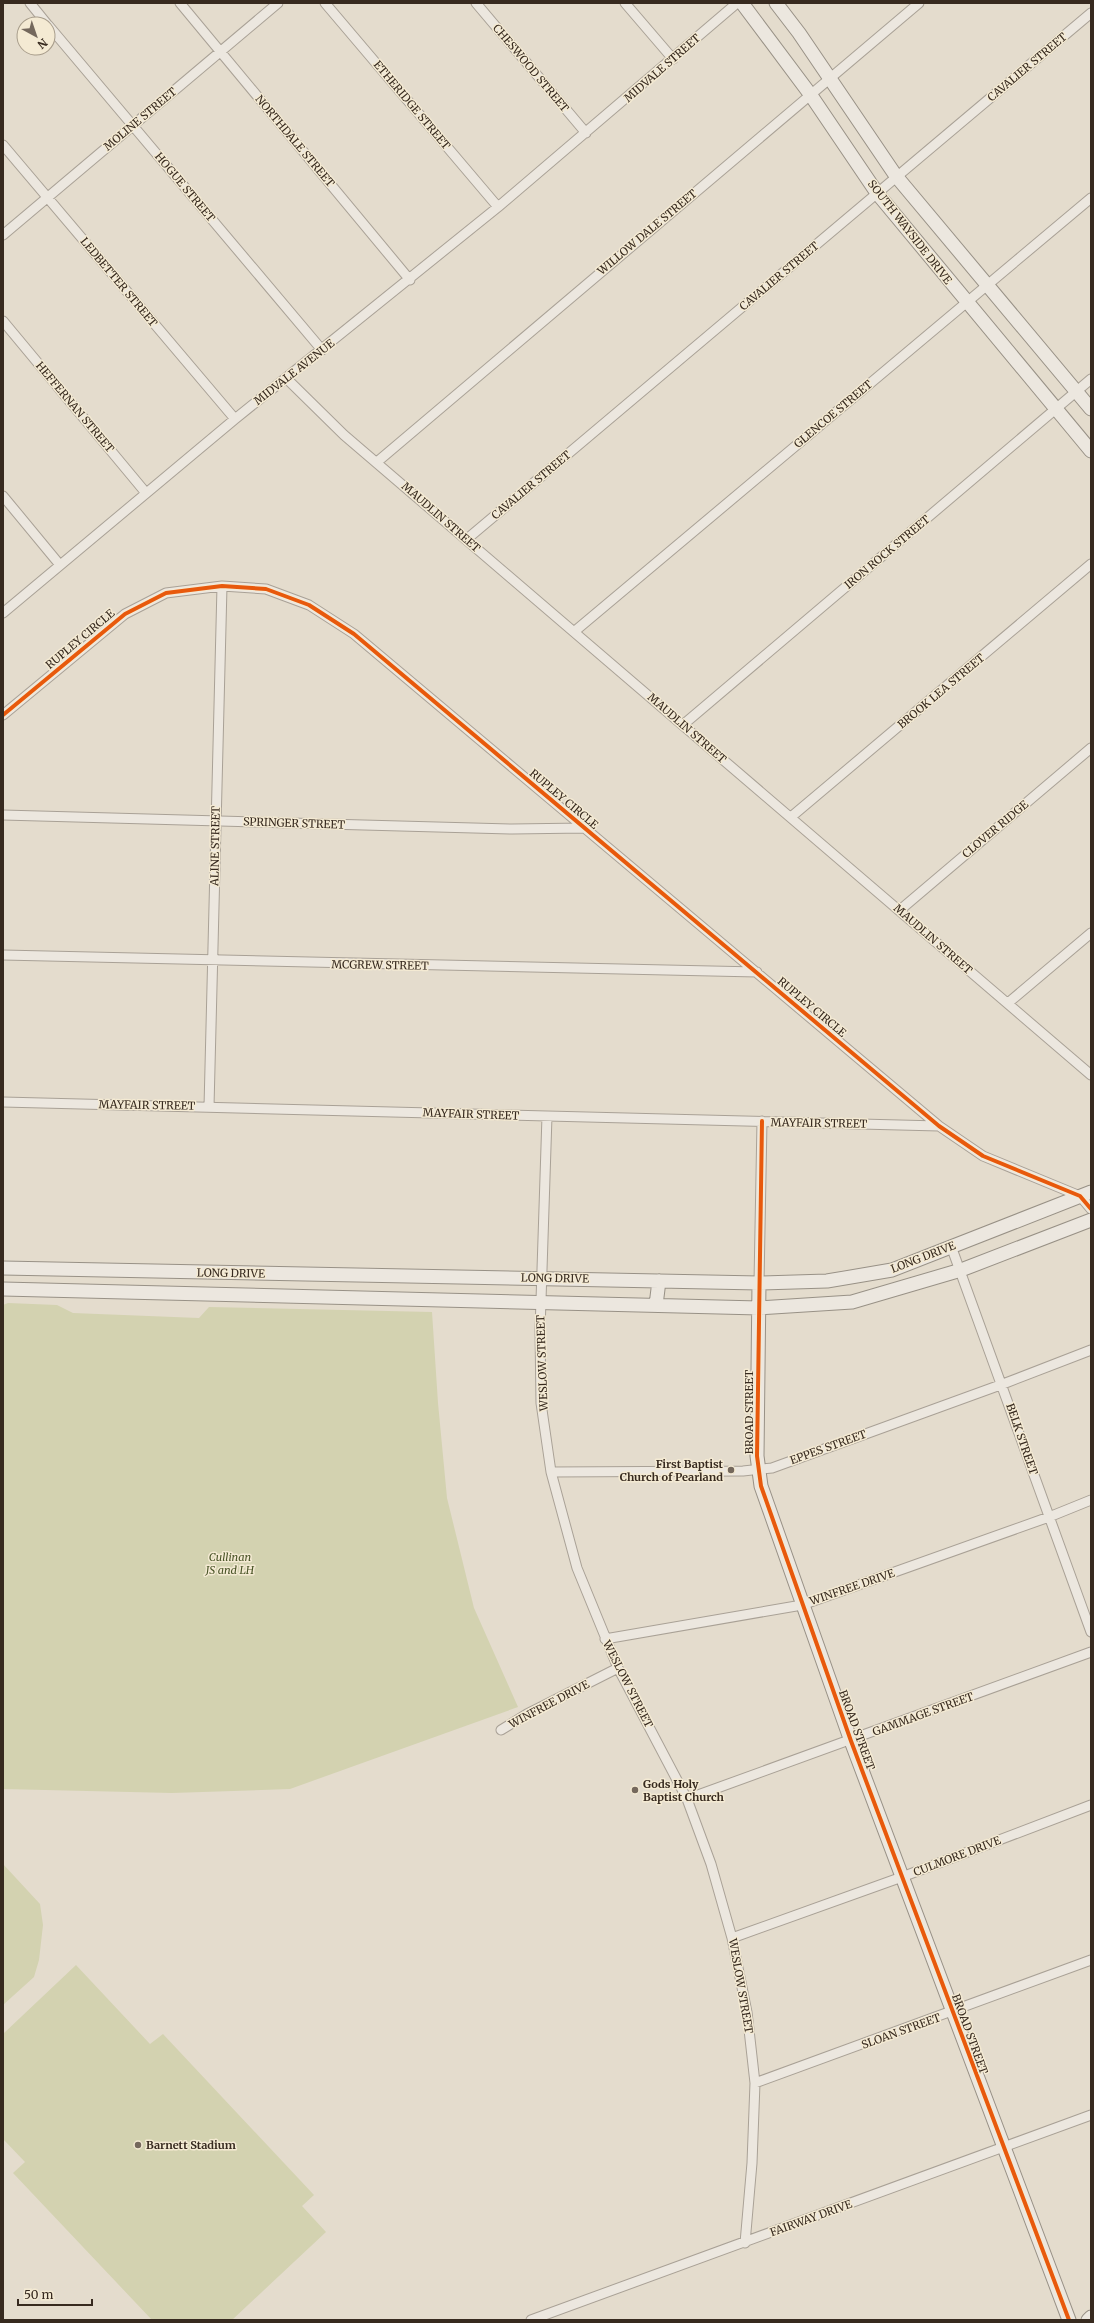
<svg xmlns="http://www.w3.org/2000/svg" width="1094" height="2323" font-family="Merriweather,serif">
  <rect width="100%" height="100%" fill="#e4dccd"/>
  <!-- green -->
  <path fill="#d3d2b0" d="M8,1303L57,1305L73,1313L199,1318L209,1307L432,1312L438,1403L447,1498L474,1608L518,1707L290,1789L172,1793L3,1789V1305Z
    M3,1864L40,1904L43,1925L39,1960L34,1977L3,2005Z
    M76,1965L150,2044L163,2034L314,2195L302,2206L326,2232L232,2320H152L13,2173L25,2162L3,2139V2034Z"/>
  <g fill="none" stroke-linecap="round" stroke-linejoin="round">
    <defs>
      <path id="street" d="M30,3L47,24
        M180,3L410,280
        M325,3L498,207
        M476,3L586,133
        M625,3L673,59
        M48,25L322,350
        M3,145L235,419
        M3,235L278,3
        M3,321L146,493
        M286,378L344,435L1091,1075
        M377,462L919,3
        M3,496L60,565
        M467,539L1091,13
        M3,613L235,419L498,207L737,3
        M575,631L1091,198
        M3,715L125,614L166,593L222,586L266,589L309,605L354,634L939,1126L983,1156L1080,1196L1091,1209
        M684,724L1091,379
        M3,815L512,829L584,828
        M791,817L1091,564
        M900,910L1091,748
        M3,955L757,972
        M1008,1003L1091,933
        M3,1102L939,1126
        M209,1107L222,586
        M547,1116L540,1331L541,1403L551,1472L577,1568L618,1668L687,1799L711,1864L732,1938L747,2012L755,2083L752,2163L745,2243
        M951,1246L1091,1632
        M759,1283L762,1121
        M551,1472L743,1471L772,1468L1003,1384L1091,1350
        M605,1639L802,1605L1049,1517L1091,1500
        M501,1730L527,1714L618,1668
        M687,1799L1091,1652
        M732,1938L902,1877L1091,1805
        M755,2083L1091,1960
        M531,2320L1091,2115"/>
      <path id="secondary" d="M742,3L810,94L877,193L1091,451
        M776,3L799,33L896,176L1091,409
        M3,1268L759,1283L827,1281L892,1270L1091,1192
        M759,1283L757,1456L761,1486L851,1741L1069,2320
        M3,1289L759,1308L852,1302L961,1270L1091,1220
        M656,1305L659,1281
        M1088,2320L1091,2317"/>
    </defs>
    <!-- street casing -->
    <use href="#street" stroke="#a9a196" stroke-width="11"/>
    <!-- secondary casing -->
    <use href="#secondary" stroke="#989186" stroke-width="15"/>
    <!-- street -->
    <use href="#street" stroke="#ece7df" stroke-width="9"/>
    <!-- secondary -->
    <use href="#secondary" stroke="#ece7df" stroke-width="13"/>
    <defs>
      <path id="cycleway" d="M3,715L125,614L166,593L222,586L266,589L309,605L354,634L939,1126L983,1156L1080,1196L1091,1209
        M762,1121L757,1456L761,1486L851,1741L1069,2320"/>
    </defs>
    <!-- cycleway casing -->
    <use href="#cycleway" stroke="#f4ead3" stroke-width="6"/>
    <!-- cycleway -->
    <use href="#cycleway" stroke="#e8590c" stroke-width="4"/>
  </g>
  <!-- markers -->
  <g fill="#74685c" stroke="#f4ead3" stroke-width="1.5">
    <circle cx="731" cy="1470" r="4"/>
    <circle cx="635" cy="1790" r="4"/>
    <circle cx="138" cy="2145" r="4"/>
  </g>
  <g text-anchor="middle" stroke-width="3" stroke-linejoin="round" paint-order="stroke">
    <!-- street labels -->
    <g font-size="11" fill="#372a1f" stroke="#f4ead3">
      <text transform="translate(1027 67) rotate(-40)" y="4">CAVALIER STREET</text>
      <text transform="translate(531 68) rotate(50)" y="4">CHESWOOD STREET</text>
      <text transform="translate(662 68) rotate(-41)" y="4">MIDVALE STREET</text>
      <text transform="translate(412 105) rotate(50)" y="4">ETHERIDGE STREET</text>
      <text transform="translate(140 119) rotate(-40)" y="4">MOLINE STREET</text>
      <text transform="translate(295 141) rotate(50)" y="4">NORTHDALE STREET</text>
      <text transform="translate(185 187) rotate(50)" y="4">HOGUE STREET</text>
      <text transform="translate(647 232) rotate(-40)" y="4">WILLOW DALE STREET</text>
      <text transform="translate(910 232) rotate(52)" y="4">SOUTH WAYSIDE DRIVE</text>
      <text transform="translate(779 276) rotate(-40)" y="4">CAVALIER STREET</text>
      <text transform="translate(119 282) rotate(50)" y="4">LEDBETTER STREET</text>
      <text transform="translate(294 372) rotate(-38)" y="4">MIDVALE AVENUE</text>
      <text transform="translate(75 407) rotate(50)" y="4">HEFFERNAN STREET</text>
      <text transform="translate(833 414) rotate(-40)" y="4">GLENCOE STREET</text>
      <text transform="translate(531 485) rotate(-40)" y="4">CAVALIER STREET</text>
      <text transform="translate(441 517) rotate(41)" y="4">MAUDLIN STREET</text>
      <text transform="translate(887 552) rotate(-40)" y="4">IRON ROCK STREET</text>
      <text transform="translate(80 639) rotate(-40)" y="4">RUPLEY CIRCLE</text>
      <text transform="translate(941 691) rotate(-40)" y="4">BROOK LEA STREET</text>
      <text transform="translate(687 728) rotate(41)" y="4">MAUDLIN STREET</text>
      <text transform="translate(564 799) rotate(40)" y="4">RUPLEY CIRCLE</text>
      <text transform="translate(294 823) rotate(2)" y="4">SPRINGER STREET</text>
      <text transform="translate(995 829) rotate(-40)" y="4">CLOVER RIDGE</text>
      <text transform="translate(215 846) rotate(-89)" y="4">ALINE STREET</text>
      <text transform="translate(933 939) rotate(41)" y="4">MAUDLIN STREET</text>
      <text transform="translate(380 965) rotate(1)" y="4">MCGREW STREET</text>
      <text transform="translate(812 1007) rotate(40)" y="4">RUPLEY CIRCLE</text>
      <text transform="translate(147 1105) rotate(1)" y="4">MAYFAIR STREET</text>
      <text transform="translate(471 1114) rotate(2)" y="4">MAYFAIR STREET</text>
      <text transform="translate(819 1123) rotate(1)" y="4">MAYFAIR STREET</text>
      <text transform="translate(923 1257) rotate(-21)" y="4">LONG DRIVE</text>
      <text transform="translate(231 1273) rotate(1)" y="4">LONG DRIVE</text>
      <text transform="translate(555 1278) rotate(1)" y="4">LONG DRIVE</text>
      <text transform="translate(542 1363) rotate(-92)" y="4">WESLOW STREET</text>
      <text transform="translate(749 1412) rotate(-90)" y="4">BROAD STREET</text>
      <text transform="translate(1022 1439) rotate(71)" y="4">BELK STREET</text>
      <text transform="translate(828 1447) rotate(-20)" y="4">EPPES STREET</text>
      <text transform="translate(852 1587) rotate(-19)" y="4">WINFREE DRIVE</text>
      <text transform="translate(628 1684) rotate(63)" y="4">WESLOW STREET</text>
      <text transform="translate(549 1704) rotate(-28)" y="4">WINFREE DRIVE</text>
      <text transform="translate(923 1714) rotate(-20)" y="4">GAMMAGE STREET</text>
      <text transform="translate(857 1730) rotate(70)" y="4">BROAD STREET</text>
      <text transform="translate(957 1856) rotate(-21)" y="4">CULMORE DRIVE</text>
      <text transform="translate(741 1986) rotate(80)" y="4">WESLOW STREET</text>
      <text transform="translate(901 2031) rotate(-20)" y="4">SLOAN STREET</text>
      <text transform="translate(970 2034) rotate(70)" y="4">BROAD STREET</text>
      <text transform="translate(811 2218) rotate(-20)" y="4">FAIRWAY DRIVE</text>
    </g>
    <!-- poi labels -->
    <g font-size="11" font-weight="bold" fill="#372a1f" stroke="#f4ead3" text-anchor="start">
      <text x="723" y="1468" text-anchor="end">First Baptist<tspan x="723" dy="13">Church of Pearland</tspan></text>
      <text x="643" y="1788">Gods Holy<tspan x="643" dy="13">Baptist Church</tspan></text>
      <text x="146" y="2149">Barnett Stadium</text>
    </g>
    <!-- park labels -->
    <g font-size="11" font-style="italic" fill="#485326" stroke="#f4ead3">
      <text x="230" y="1561">Cullinan<tspan x="230" dy="13">JS and LH</tspan></text>
    </g>
  </g>
  <!-- border -->
  <rect width="1094" height="2323" fill="none" stroke="#372a1f" stroke-width="8"/>
  <!-- north arrow -->
  <g transform="translate(36 36) rotate(140)"><circle r="19" fill="#f4ead3" stroke="#a89d8b"/>
  <path d="M0-3L7 15L0 10L-7 15Z" fill="#74685c"/>
  <text y="-6" font-size="11" font-weight="bold" text-anchor="middle" fill="#372a1f">N</text>
  </g>
  <!-- scale -->
  <path d="M18 2299v6h74v-6" fill="none" stroke="#372a1f" stroke-width="2"/>
  <text x="24" y="2299" font-size="12" fill="#372a1f" stroke="#f4ead3" stroke-width="3" paint-order="stroke">50 m</text>
</svg>
